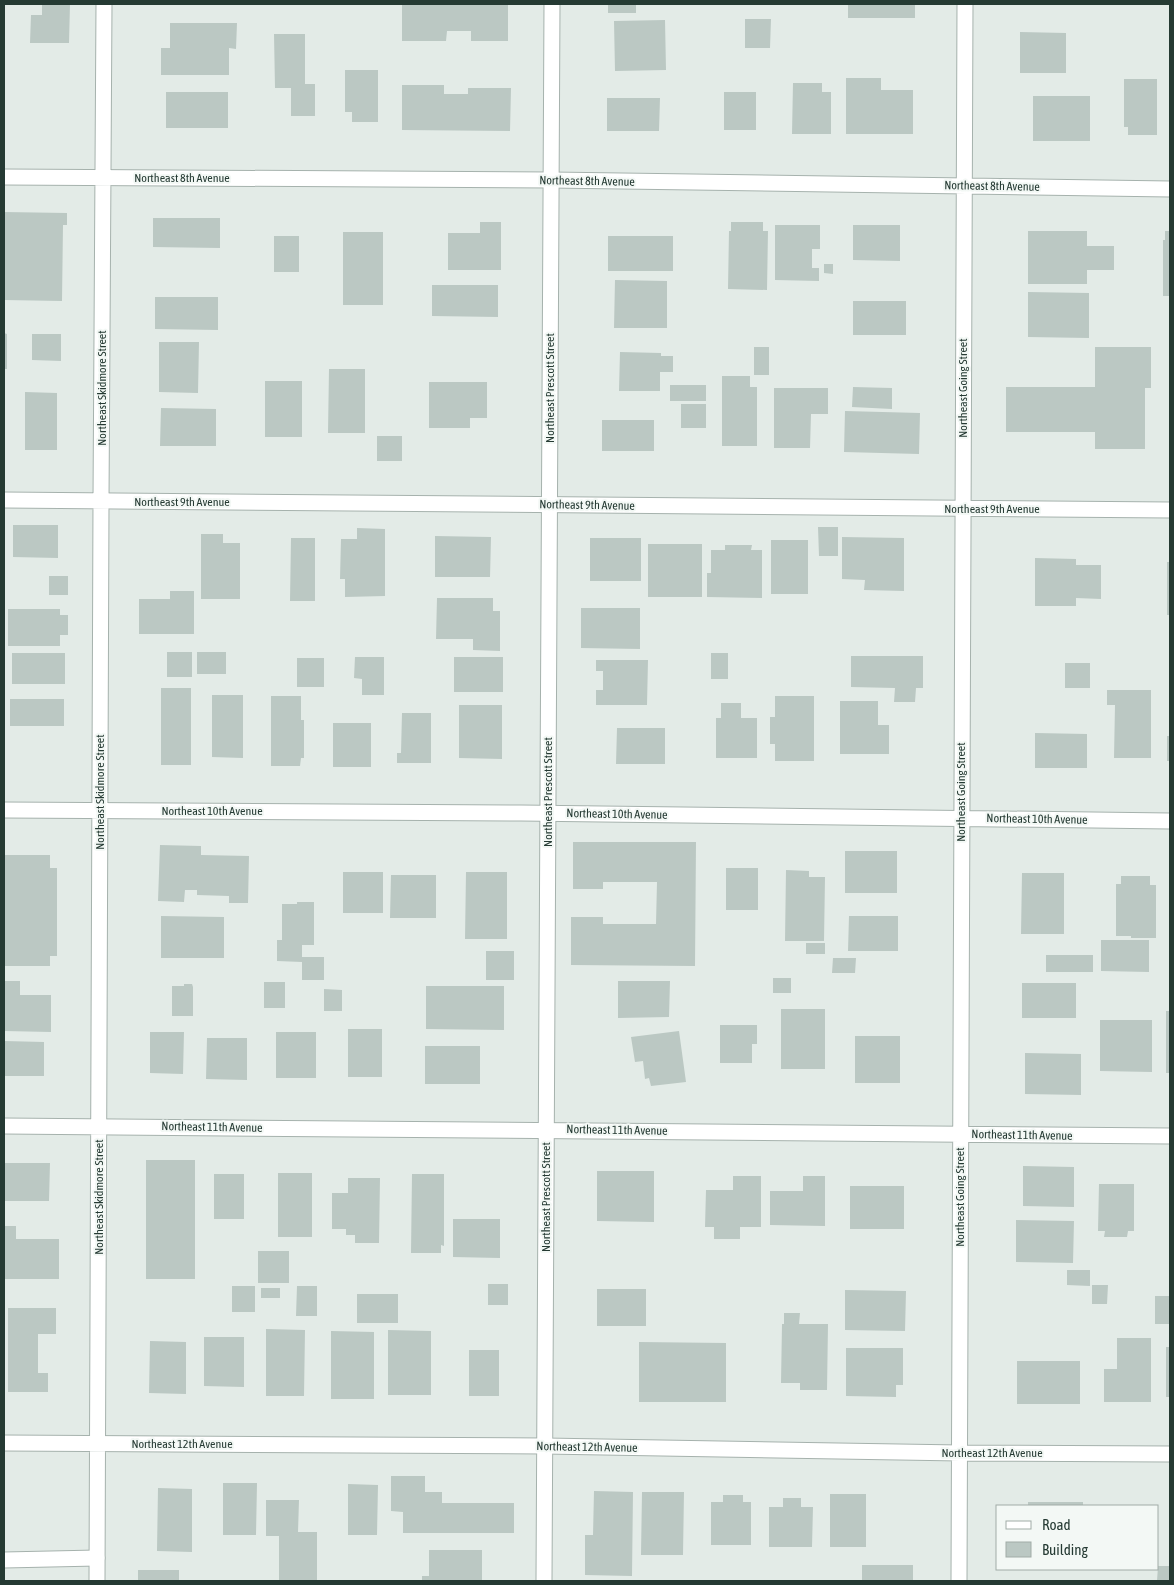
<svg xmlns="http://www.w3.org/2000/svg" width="1174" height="1585" font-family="'Asap Condensed',sans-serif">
  <rect width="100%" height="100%" fill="#e3ebe7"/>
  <!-- building -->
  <path fill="#bbc8c3" d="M42,4H70L69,43H30L31,15H42Z
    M402,4H508V41H471V31H447L446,41H402Z
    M608,4H636V13H608Z
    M848,4H915V18H848Z
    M745,19H771L770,48H745Z
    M665,20L666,70L615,71L614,21Z
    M170,23H237L236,49L229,48V75H161V48H170Z
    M1020,32L1066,33V73H1020Z
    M274,34H305V84H315V116H291V88H275Z
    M345,70H378V122H352V112H345Z
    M846,78H881V90H913V134H846Z
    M1124,79H1157V135H1128V127H1124Z
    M793,83H822V92H831V134H792Z
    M402,85H444V94H468V88H511L510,131L402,130Z
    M166,92H228V128H166Z
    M724,92H756V130H724Z
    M1033,96H1090V141H1033Z
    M607,98H660L659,131H607Z
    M4,212L67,213V225H63L62,301L4,300Z
    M153,218H220V248L153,247Z
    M480,222H501V270H448V233H480Z
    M731,222H763V231H768L767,290L728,289L729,231H731Z
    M775,225H820V249H812V268H819V281L775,280Z
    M853,225H900V261L853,260Z
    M1028,231H1087V246H1114V270H1087V284H1028Z
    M1165,231H1170V296H1163V240H1165Z
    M343,232H383V305H343Z
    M274,236H299V272H274Z
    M608,236H673V271H608Z
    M824,264H833V274L824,273Z
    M615,280L667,281V328H614Z
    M432,285H498V317L432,316Z
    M1028,292L1089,293V338L1028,337Z
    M155,297H218V330L155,329Z
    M853,301H906V335H853Z
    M4,333L7,334V369H4Z
    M32,334H61V361L32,360Z
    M159,342H199L198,393L159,392Z
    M754,347H769V375H754Z
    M1095,347H1151V388H1145V449H1095V432H1006V387H1095Z
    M620,352L661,353V356H673V372H660V391H619Z
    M329,369H365V433H328Z
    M722,376H750V387H757V446H722Z
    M265,381H302V437H265Z
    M429,382H487V418H470V428H429Z
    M670,385H706V401H670Z
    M853,387L892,388V409L852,407Z
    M774,388H828V414H811L810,448H774Z
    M25,392L57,393V450H25Z
    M681,404H706V428H681Z
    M161,408L216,409V446H160Z
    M845,411L920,413L919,454L844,452Z
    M602,420H654V451H602Z
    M377,436H402V461H377Z
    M13,525H58V558L13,557Z
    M818,527H838V556H819Z
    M357,528L385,529V596L345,597V579H340L341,539H357Z
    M201,534H223V543H240V599H201Z
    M435,536L491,537L490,577H435Z
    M842,537L904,538V591L864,590L865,580L842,579Z
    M291,538H315V601H290Z
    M590,538H641V581H590Z
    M771,540H808V594H771Z
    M648,544H702V597H648Z
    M725,545H752L751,550H762V598L707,597V573H711V550H725Z
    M1035,558L1076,559V565H1101V599L1076,598V606H1035Z
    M1167,562H1170V615H1167Z
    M49,576H68V595H49Z
    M170,591H194V634H139V599H170Z
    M437,598H493V611H500V651L473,650V639H436Z
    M581,608H640V649L581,648Z
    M8,609H60V615H68V635H60V646H8Z
    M167,652H192V677H167Z
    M197,652H226V674H197Z
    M12,653H65V684H12Z
    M711,653H728V679H711Z
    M851,656H923V688H916L915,702H894L895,688L851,687Z
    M355,657H384V695H362V679L354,678Z
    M454,657H503V692H454Z
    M297,658H324V687H297Z
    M596,660H648L647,705H596V690H603V671H596Z
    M1065,663H1090V688H1065Z
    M161,688H191V765H161Z
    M1107,690H1151V758H1114L1115,705H1107Z
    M212,695H243V758L212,757Z
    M271,696H301V720H304V758H301L300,766H271Z
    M775,696H814V761H775V744H770V717H775Z
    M10,699H64V726H10Z
    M840,701H878V725H889V754H840Z
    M721,703H741V718H757V758H716V718H721Z
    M459,705H502V759L459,758Z
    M402,713H431V763H397V753H401Z
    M333,723H371V767H333Z
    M617,728H665V764H616Z
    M1035,733L1087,734V768H1035Z
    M1167,736H1170V761H1167Z
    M573,842H696L695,966L571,965V917H603V924H656L657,882H603V889H573Z
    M160,845L201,846V855L249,856L248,903H229V896L197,895V890H185L184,902L158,901Z
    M845,851H897V893H845Z
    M4,855H50V868H57V956H50V966H4Z
    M726,868H758V910H726Z
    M786,870L809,871V877H825L824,941H785Z
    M343,872H383V913H343Z
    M466,872H507V939H465Z
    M1022,873H1064V934H1021Z
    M391,875H436V918H390Z
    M1121,876H1150V885H1156V938H1131V936H1116V884H1121Z
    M297,902H314V945H302V957H324V980H302V962L277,961V940H282V904H297Z
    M161,916L224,917V958H161Z
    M849,916H898V951H848Z
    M1101,940H1149V972L1101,971Z
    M806,943H825V954H806Z
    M486,951H514V980H486Z
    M1046,955H1093V972H1046Z
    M833,958H856L855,973H832Z
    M773,978H791V993H773Z
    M4,981H20V995H51V1032L4,1031Z
    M618,981H670L669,1017L618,1018Z
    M264,982H285V1008H264Z
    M1022,983H1076V1018H1022Z
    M184,984H192L193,987V1016H172V986H184Z
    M426,986H504V1030L426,1029Z
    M324,989L342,990V1011H324Z
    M781,1009H825V1069H781Z
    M1166,1011H1170V1073H1166Z
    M1100,1020H1152V1072L1100,1071Z
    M720,1025H757V1044H752V1063H720Z
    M348,1029H382V1077H348Z
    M679,1031L686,1082L651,1086L649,1078L645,1079L643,1061L635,1062L631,1037Z
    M150,1032H184L183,1074L150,1073Z
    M276,1032H316V1078H276Z
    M855,1036H900V1083H855Z
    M207,1038H247V1080L206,1079Z
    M4,1041L44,1042V1076H4Z
    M425,1046H480V1084H425Z
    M1025,1053L1081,1054V1095L1025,1094Z
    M146,1160H195V1279H146Z
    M4,1163H50L49,1201H4Z
    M1023,1166L1074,1167V1207L1023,1206Z
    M597,1171H654V1222L597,1221Z
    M278,1173H312V1237H278Z
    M214,1174H244V1219H214Z
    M412,1174H444V1246L441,1245V1253H411Z
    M733,1176H761V1227H740V1239H714V1227H705L706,1190H733Z
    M803,1176H825V1226L770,1225V1191H803Z
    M348,1178H380L379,1243H355V1235H346V1229H332V1193H348Z
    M1099,1184H1134V1231H1128L1127,1237H1104L1105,1231H1098Z
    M850,1186H904V1229H850Z
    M453,1219H500V1258L453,1257Z
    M1016,1220L1074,1221L1073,1263L1016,1262Z
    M4,1226H16V1239H59V1279H4Z
    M258,1251H289V1283H258Z
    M1067,1270H1090V1286L1067,1285Z
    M488,1284H508V1305H488Z
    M1092,1285H1108L1107,1304H1092Z
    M232,1286H255V1312H232Z
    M297,1286H317V1316H296Z
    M261,1288H280V1298H261Z
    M597,1289H646V1326H597Z
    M845,1290L906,1291L905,1331L845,1330Z
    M357,1294H398V1323H357Z
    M1155,1296H1170V1324H1155Z
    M8,1308H56V1334H38V1373H48V1392H8Z
    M784,1313H800L799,1324H828L827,1390H800V1383H781L782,1324H784Z
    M266,1329L305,1330L304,1396H266Z
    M388,1330L431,1331V1395H388Z
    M331,1331L374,1332V1399H331Z
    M204,1337H244V1387L204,1386Z
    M1117,1338H1151V1402H1104V1369H1117Z
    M150,1341L186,1342V1394L149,1393Z
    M639,1342L726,1343V1402H639Z
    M1166,1347H1170V1397H1166Z
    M846,1348H903V1385H896V1397L846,1396Z
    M469,1350H499V1396H469Z
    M1017,1361H1080V1404H1017Z
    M391,1476H425V1492H442V1503H514V1533H403V1512L391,1511Z
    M223,1483H257L256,1535H223Z
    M348,1484L378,1485L377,1535H348Z
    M158,1488L192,1489V1552L157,1551Z
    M594,1491L633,1492L632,1576L585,1575V1535H593Z
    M642,1492H684L683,1555H641Z
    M830,1494H866V1547H830Z
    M723,1495H743V1502H751V1545H711V1502H723Z
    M783,1498H801V1507H813L812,1547H769V1507H783Z
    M266,1500H299L298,1532H317V1581H279V1536H266Z
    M1028,1502H1083V1506H1028Z
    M429,1550H482V1581H422V1576H429Z
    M862,1565H913V1581H862Z
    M1158,1566H1170V1581H1157Z
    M138,1570H179V1581H138Z"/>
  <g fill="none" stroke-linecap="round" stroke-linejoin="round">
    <defs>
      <path id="service" d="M4,1560L97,1558"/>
      <path id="minor" d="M4,177L551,180L1170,189
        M4,500L1170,510
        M4,810L521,813L1170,821
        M4,1126L1170,1136
        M4,1443L545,1446L960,1453L1170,1454
        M97,1581L101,501L104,4
        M959,1581L965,4"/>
      <path id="tertiary" d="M544,1581L552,4"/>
    </defs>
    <!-- service casing -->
    <use href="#service" stroke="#a6b2ad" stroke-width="17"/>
    <!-- minor casing -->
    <use href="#minor" stroke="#a6b2ad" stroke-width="17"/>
    <!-- tertiary casing -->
    <use href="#tertiary" stroke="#a6b2ad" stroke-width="17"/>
    <!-- service -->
    <use href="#service" stroke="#fff" stroke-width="15"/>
    <!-- minor -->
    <use href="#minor" stroke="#fff" stroke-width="15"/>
    <!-- tertiary -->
    <use href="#tertiary" stroke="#fff" stroke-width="15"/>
  </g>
  <g text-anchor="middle" stroke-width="4" stroke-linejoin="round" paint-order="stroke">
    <!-- street labels -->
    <g font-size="12" fill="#253a33" stroke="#f3f8f5">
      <text x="182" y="182">Northeast 8th Avenue</text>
      <text transform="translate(587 181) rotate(1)" y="4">Northeast 8th Avenue</text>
      <text transform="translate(992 186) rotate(1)" y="4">Northeast 8th Avenue</text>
      <text transform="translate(102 388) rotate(-90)" y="4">Northeast Skidmore Street</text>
      <text transform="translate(550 388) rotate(-90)" y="4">Northeast Prescott Street</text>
      <text transform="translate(963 388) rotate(-90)" y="4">Northeast Going Street</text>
      <text x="182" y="506">Northeast 9th Avenue</text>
      <text transform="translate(587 505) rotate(1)" y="4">Northeast 9th Avenue</text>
      <text x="992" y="513">Northeast 9th Avenue</text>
      <text transform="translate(100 792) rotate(-90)" y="4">Northeast Skidmore Street</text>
      <text transform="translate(548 792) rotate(-90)" y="4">Northeast Prescott Street</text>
      <text transform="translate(961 792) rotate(-90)" y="4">Northeast Going Street</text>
      <text x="212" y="815">Northeast 10th Avenue</text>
      <text transform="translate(617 814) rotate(1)" y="4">Northeast 10th Avenue</text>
      <text transform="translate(1037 819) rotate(1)" y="4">Northeast 10th Avenue</text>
      <text transform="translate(212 1127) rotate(1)" y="4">Northeast 11th Avenue</text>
      <text transform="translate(617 1130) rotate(1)" y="4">Northeast 11th Avenue</text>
      <text transform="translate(1022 1135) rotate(1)" y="4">Northeast 11th Avenue</text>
      <text transform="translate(99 1197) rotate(-90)" y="4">Northeast Skidmore Street</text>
      <text transform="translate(546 1197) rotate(-90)" y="4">Northeast Prescott Street</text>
      <text transform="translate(960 1197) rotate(-90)" y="4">Northeast Going Street</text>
      <text x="182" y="1448">Northeast 12th Avenue</text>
      <text transform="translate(587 1447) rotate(1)" y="4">Northeast 12th Avenue</text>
      <text x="992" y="1457">Northeast 12th Avenue</text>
    </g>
  </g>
  <!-- border -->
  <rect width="1174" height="1585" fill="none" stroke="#253a33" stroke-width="10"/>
  <!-- legend -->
  <rect x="996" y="1505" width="162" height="65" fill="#f3f8f5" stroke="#a1aca7"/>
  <rect x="1006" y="1521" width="25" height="8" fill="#ffffff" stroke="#a1aca7"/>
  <text x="1042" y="1530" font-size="15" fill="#253a33">Road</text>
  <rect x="1006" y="1542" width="25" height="15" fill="#bbc8c3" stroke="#a1aca7"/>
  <text x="1042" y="1555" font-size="15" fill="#253a33">Building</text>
</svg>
